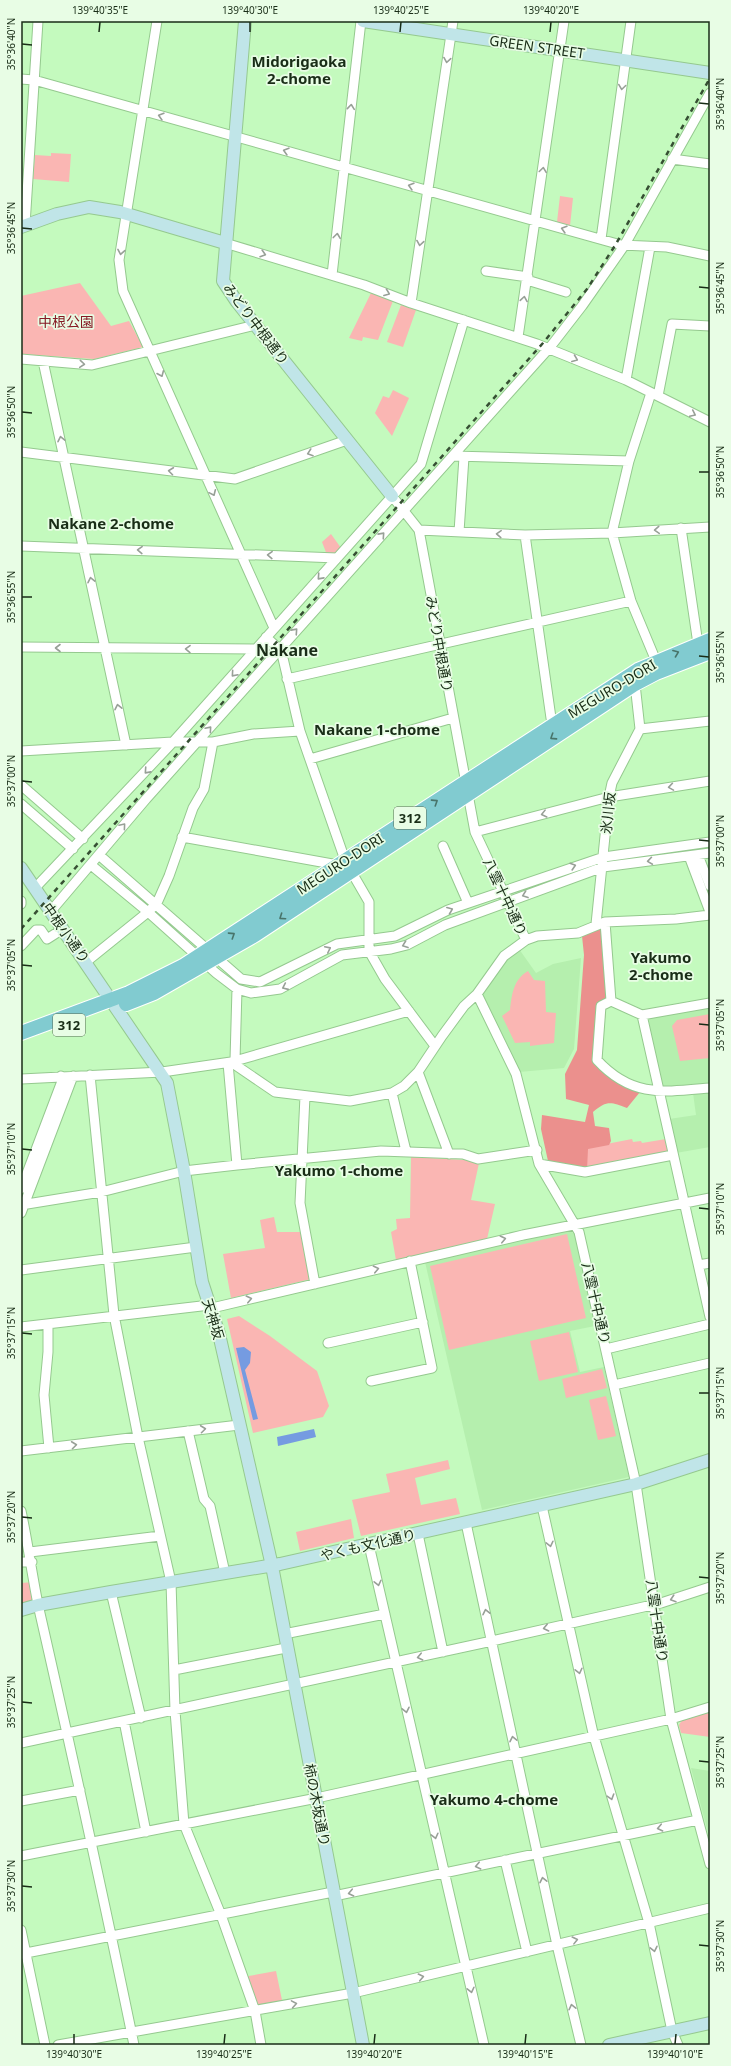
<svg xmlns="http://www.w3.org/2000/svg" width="731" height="2066" font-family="'Noto Sans','Noto Sans JP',sans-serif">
  <rect width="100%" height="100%" fill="#c4fabe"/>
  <!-- built -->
  <path fill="#b5efae" d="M519,949L536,973L553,964L581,958L574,1049L564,1068L519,1072L504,1037L481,995L507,958Z
    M710,1005V1083L662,1088L645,1017Z
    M710,1091V1147L676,1153L669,1119L696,1115L693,1093Z
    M568,1230L575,1234L595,1326L570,1331L580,1372L604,1367L629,1477L482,1510L425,1262L522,1238Z
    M691,1768L710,1771V1840Z"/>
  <!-- green -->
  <path fill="#fab6b3" d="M51,153L71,154L69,182L33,179L35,155L51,156Z
    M560,196L573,198L570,226L557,222Z
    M80,283L111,326L129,321L143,347L94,359L21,354V296Z
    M371,293L393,301L378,340L363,337L362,341L349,338Z
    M401,305L416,310L403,347L387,342Z
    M393,390L409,398L392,436L375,413L383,396L389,398Z
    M331,534L341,548L334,556L327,555L322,542Z
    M528,971L534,980L545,981L546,1012L556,1013L554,1043L530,1046V1042L515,1043L502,1016L510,1010C512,994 513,980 528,971Z
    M710,1014V1058L680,1061L672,1026L677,1020Z
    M632,1139L633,1142L641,1141L642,1143L666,1139L668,1153L582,1169L586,1148Z
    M411,1157L465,1160L479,1163L471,1200L495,1204L487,1239L396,1260L391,1232L397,1229L396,1219L410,1218Z
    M274,1217L277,1232H303L311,1279L231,1298L223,1254L265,1248L260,1220Z
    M567,1234L586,1318L449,1350L430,1266Z
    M239,1316L270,1336L317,1371L329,1406L323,1417L253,1433L227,1319Z
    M569,1332L578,1372L539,1381L530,1341Z
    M602,1369L607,1388L566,1398L562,1379Z
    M606,1396L616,1436L598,1440L589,1400Z
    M448,1460L450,1469L415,1478L421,1505L456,1498L460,1514L361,1536L352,1500L390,1492L386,1474Z
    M351,1519L354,1538L300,1551L296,1532Z
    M34,1582L37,1603L21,1607V1583Z
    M710,1710V1737L681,1733L679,1725L682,1720Z
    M276,1971L283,2005L256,2011L243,1977Z"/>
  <!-- forest -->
  <path fill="#eb908d" d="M603,927L607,999L600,1070L640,1092L627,1108C611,1102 607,1100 593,1112L595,1126L609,1128L611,1141L609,1145L588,1149L587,1170L548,1161L541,1129L542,1115L585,1122L589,1105L566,1099L565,1074L577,1050L584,955L582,936Z"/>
  <!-- water -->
  <path fill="#759be1" d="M244,1347L251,1352L250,1363L245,1370L258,1419L253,1420L236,1348Z
    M314,1429L316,1437L278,1446L277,1437Z"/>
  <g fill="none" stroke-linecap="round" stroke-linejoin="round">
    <defs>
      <path id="street" d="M157,21L119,260L123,291L274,628
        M21,79L34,80L621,245L667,247L710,256
        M672,159L710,164
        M25,225L38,21
        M601,239L631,21
        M225,243L364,285L411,303L537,344L626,380L710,422
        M486,271L528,277
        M332,275L361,21
        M527,280L566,292
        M411,303L453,21
        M518,337L564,21
        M21,359L92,365L255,325
        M43,361L126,745
        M626,380L650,247
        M651,393L629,461L612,533L631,601L656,661
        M658,396L672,324L710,326
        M21,452L235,479L347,440
        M453,456L629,461
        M392,496L419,530L475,832L526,940
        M681,528L698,644
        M419,530L525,535L612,533L710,527
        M459,532L464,457
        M525,535L551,718L555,724
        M21,546L337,558
        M266,637L279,649L282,654L300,731L345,860
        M21,647L255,649
        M287,679L631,601
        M640,729L710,721
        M21,751L173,742H213L253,734L300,731
        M310,759L453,718
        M21,785L83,839
        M21,804L73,849
        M475,832L609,797L710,781
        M182,837L338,865
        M443,846L468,903
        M99,855L241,979L260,982L337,944L395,936L448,910L604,857L710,842
        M698,855L710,886
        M689,856L710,912
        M91,865L148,912L216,973L237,989L251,993L280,989L342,955L391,949L407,945L445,925L603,867L710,853
        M351,871L369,902V951L385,979L435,1046
        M35,888L173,742L421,464L464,320
        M21,901V904
        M51,911L146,799L551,346L582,306L624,246L710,93
        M605,922L611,1001L642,1015L710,1003
        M596,924L609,797L612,783L640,729L635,684
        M21,946L36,930H41L47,939L58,932L61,925
        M86,962L148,912L157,903L169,876L193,808L204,789L213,742
        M477,994L516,1074L539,1164L579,1232L636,1484L671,1719L710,1864
        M611,1001L601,1006L597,1060C632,1098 664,1092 710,1088
        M642,1015L710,1317
        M235,1060L237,989
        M418,1072L449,1154
        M90,1075L114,1315L138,1437L171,1582L175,1711L184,1824L221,1915L255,2011L261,2045
        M21,1079L162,1072L231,1062L275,1092L350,1101L392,1093L404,1086L418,1072L442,1036L464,1006L477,994L504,956L526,940L537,936L578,933L605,922L676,919L710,915
        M392,1093L406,1151
        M305,1096L300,1203L315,1284
        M539,1164L585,1172L673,1155
        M237,1165L228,1063L409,1011
        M21,1189L62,1081L61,1076
        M21,1205L101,1192L184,1171L237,1165L381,1151L463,1154L478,1159L537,1150
        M21,1213L73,1076
        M699,1265L710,1263
        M21,1270L196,1247
        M212,1308L523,1235L710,1198
        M48,1324V1352L44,1395L49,1448
        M21,1327L210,1305
        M328,1343L423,1322
        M606,1349L710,1324
        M371,1381L432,1368L410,1261
        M614,1385L710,1363
        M188,1431L204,1499L210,1506L225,1573
        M21,1451L239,1425
        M542,1506L593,1733L649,1923L672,2031L678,2045
        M21,1511C28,1543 32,1576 39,1609C72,1754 104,1899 134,2045
        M466,1523L557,1945L581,2045
        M418,1534L443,1652
        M369,1545L484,2045
        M30,1552L160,1536
        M21,1562H32
        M111,1592L141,1718
        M284,1634L385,1614
        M174,1670L286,1648
        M124,1721L146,1832
        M21,1743L492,1641L661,1603L710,1587
        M21,1801L80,1790
        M21,1856L312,1799L671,1719L710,1707
        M505,1860L527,1952
        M334,1896L698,1820
        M21,1930L45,2045
        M21,1954L333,1892
        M58,2045L353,1993L710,1908"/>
      <path id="secondary" d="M245,21L223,281L237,302L392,496
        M363,21L710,73
        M21,227L57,214L89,207L120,212L225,243
        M21,868L167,1083L184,1171L202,1282L219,1334L272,1566L363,2045
        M21,1610L38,1605L111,1592L280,1564L636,1484L710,1460
        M609,2045L710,2023"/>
      <path id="primary" d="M126,1004L154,993L255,935L635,684L656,673L710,652
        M21,1033L129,993L183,966L638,670L710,640"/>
    </defs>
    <!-- street casing -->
    <use href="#street" stroke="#95c98f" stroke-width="11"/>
    <!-- secondary casing -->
    <use href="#secondary" stroke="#95c98f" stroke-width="14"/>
    <!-- primary casing -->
    <use href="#primary" stroke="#fff" stroke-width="16"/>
    <!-- street -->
    <use href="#street" stroke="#fff" stroke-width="9"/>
    <!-- secondary -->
    <use href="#secondary" stroke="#c0e5e8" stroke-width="12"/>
    <!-- primary -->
    <use href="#primary" stroke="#81cbd0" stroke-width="14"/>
    <!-- rail -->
    <path stroke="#364f33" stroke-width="2.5" stroke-dasharray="5 5" stroke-linecap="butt" d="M21,929L543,343L587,289L616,244L710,78"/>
  </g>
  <!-- one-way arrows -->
  <defs><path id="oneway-chevron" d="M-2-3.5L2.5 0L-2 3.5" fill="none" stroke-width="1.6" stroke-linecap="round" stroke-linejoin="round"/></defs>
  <g stroke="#98a097">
    <use href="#oneway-chevron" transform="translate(447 60) rotate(99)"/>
    <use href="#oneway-chevron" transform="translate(622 87) rotate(98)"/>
    <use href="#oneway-chevron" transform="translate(351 107) rotate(-84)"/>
    <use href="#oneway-chevron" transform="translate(161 116) rotate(-164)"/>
    <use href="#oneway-chevron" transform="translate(286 151) rotate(-164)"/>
    <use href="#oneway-chevron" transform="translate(543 170) rotate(-82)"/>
    <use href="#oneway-chevron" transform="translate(411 186) rotate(-164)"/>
    <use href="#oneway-chevron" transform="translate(564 229) rotate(-164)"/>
    <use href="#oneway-chevron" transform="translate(337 236) rotate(-83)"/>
    <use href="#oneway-chevron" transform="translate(420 243) rotate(99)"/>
    <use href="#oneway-chevron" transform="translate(121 252) rotate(100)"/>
    <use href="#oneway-chevron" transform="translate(263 254) rotate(17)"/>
    <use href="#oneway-chevron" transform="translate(387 293) rotate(21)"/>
    <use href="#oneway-chevron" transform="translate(524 299) rotate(-81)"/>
    <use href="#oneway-chevron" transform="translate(575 359) rotate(22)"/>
    <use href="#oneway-chevron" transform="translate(82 364) rotate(5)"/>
    <use href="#oneway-chevron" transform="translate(161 374) rotate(67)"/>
    <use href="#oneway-chevron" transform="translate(693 414) rotate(25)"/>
    <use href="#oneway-chevron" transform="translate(61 439) rotate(-102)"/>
    <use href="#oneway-chevron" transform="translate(310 453) rotate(161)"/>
    <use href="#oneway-chevron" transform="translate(171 471) rotate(-173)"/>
    <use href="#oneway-chevron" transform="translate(213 493) rotate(66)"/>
    <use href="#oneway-chevron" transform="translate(657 530) rotate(176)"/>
    <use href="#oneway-chevron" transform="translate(499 534) rotate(-177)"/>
    <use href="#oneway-chevron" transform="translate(382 535) rotate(-48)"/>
    <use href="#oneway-chevron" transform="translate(140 550) rotate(-178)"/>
    <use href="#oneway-chevron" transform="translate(270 555) rotate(-178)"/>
    <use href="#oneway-chevron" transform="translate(320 577) rotate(132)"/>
    <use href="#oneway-chevron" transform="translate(91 580) rotate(-102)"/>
    <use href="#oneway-chevron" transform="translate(295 631) rotate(-48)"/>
    <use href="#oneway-chevron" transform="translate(58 648) rotate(-180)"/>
    <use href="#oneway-chevron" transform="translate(188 649) rotate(-179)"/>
    <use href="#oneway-chevron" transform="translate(234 674) rotate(131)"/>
    <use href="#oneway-chevron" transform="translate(118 707) rotate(-102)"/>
    <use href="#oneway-chevron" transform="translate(209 729) rotate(-49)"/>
    <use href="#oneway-chevron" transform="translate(147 771) rotate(132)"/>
    <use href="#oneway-chevron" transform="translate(671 787) rotate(171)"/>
    <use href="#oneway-chevron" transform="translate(544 814) rotate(166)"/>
    <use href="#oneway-chevron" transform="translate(123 826) rotate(-50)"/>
    <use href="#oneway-chevron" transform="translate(650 861) rotate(172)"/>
    <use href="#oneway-chevron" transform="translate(573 866) rotate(-17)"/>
    <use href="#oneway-chevron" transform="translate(525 895) rotate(160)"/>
    <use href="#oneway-chevron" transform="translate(450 910) rotate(-22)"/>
    <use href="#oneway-chevron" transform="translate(405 945) rotate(160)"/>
    <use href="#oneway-chevron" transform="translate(328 949) rotate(-26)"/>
    <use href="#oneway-chevron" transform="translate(285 987) rotate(156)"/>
    <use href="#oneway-chevron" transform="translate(503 1239) rotate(-13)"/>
    <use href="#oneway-chevron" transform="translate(376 1269) rotate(-13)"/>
    <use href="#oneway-chevron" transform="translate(249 1299) rotate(-13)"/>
    <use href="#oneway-chevron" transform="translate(203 1429) rotate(-7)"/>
    <use href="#oneway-chevron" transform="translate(74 1445) rotate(-7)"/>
    <use href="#oneway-chevron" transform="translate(550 1544) rotate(77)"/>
    <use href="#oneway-chevron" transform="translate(378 1583) rotate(77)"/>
    <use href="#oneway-chevron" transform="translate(673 1599) rotate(162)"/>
    <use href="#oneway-chevron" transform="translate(486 1612) rotate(-102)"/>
    <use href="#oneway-chevron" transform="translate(546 1628) rotate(167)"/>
    <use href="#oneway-chevron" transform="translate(420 1657) rotate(167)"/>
    <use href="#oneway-chevron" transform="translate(579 1671) rotate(77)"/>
    <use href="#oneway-chevron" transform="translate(406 1710) rotate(78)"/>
    <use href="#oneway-chevron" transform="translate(513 1739) rotate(-102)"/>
    <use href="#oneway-chevron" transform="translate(611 1797) rotate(73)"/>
    <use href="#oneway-chevron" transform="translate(660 1828) rotate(168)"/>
    <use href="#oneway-chevron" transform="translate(435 1836) rotate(76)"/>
    <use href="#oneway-chevron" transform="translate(478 1866) rotate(167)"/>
    <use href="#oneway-chevron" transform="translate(543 1880) rotate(-102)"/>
    <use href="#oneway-chevron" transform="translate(351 1893) rotate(168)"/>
    <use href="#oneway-chevron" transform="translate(575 1940) rotate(-14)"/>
    <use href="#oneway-chevron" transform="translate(654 1949) rotate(78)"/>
    <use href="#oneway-chevron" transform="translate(421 1977) rotate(-12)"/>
    <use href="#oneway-chevron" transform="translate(471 1990) rotate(77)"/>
    <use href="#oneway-chevron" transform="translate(294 2004) rotate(-10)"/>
    <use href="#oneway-chevron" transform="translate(572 2007) rotate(-103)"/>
  </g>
  <g stroke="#48746a">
    <use href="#oneway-chevron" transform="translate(676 653) rotate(-21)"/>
    <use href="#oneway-chevron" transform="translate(553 737) rotate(147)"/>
    <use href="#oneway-chevron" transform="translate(435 802) rotate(-33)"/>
    <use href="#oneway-chevron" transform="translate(282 917) rotate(146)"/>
    <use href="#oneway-chevron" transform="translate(232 935) rotate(-33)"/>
  </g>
  <!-- ticks -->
  <path fill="none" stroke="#192d17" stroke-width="1.5" d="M99,32L100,22M250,32V22M400,32L401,22M550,32L551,22M22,44L32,45M699,103L709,104M22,228L32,229M699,287L709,288M22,412L32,413M699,472H709M22,597H32M699,656L709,657M22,781L32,782M699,840L709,841M22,965L32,966M699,1024L709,1025M22,1149L32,1150M699,1208L709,1209M22,1333L32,1334M699,1393H709M22,1517L32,1518M699,1577L709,1578M22,1702L32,1703M699,1761L709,1762M22,1886L32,1887M699,1945L709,1946M74,2044V2034M224,2044L225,2034M374,2044L375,2034M525,2044L526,2034M675,2044L676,2034"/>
  <g text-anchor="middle" stroke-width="3.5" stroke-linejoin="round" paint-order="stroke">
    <!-- shield labels -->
    <g fill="#e8fde5" stroke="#576b55" stroke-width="1">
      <rect x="394" y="807" width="32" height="22" rx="3"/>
      <rect x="53" y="1014" width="32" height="22" rx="3"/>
    </g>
    <g font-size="13" font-weight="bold" fill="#192d17">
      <text x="410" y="823">312</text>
      <text x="69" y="1030">312</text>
    </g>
    <!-- street labels -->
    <g font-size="14" fill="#192d17" stroke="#e8fde5">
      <text transform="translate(537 47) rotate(8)" y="5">GREEN STREET</text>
      <text transform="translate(256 324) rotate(53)" y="5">みどり中根通り</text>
      <text transform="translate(439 644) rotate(80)" y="5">みどり中根通り</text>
      <text transform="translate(612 689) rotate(-31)" y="5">MEGURO-DORI</text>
      <text transform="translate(608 813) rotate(-84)" y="5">氷川坂</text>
      <text transform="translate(340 864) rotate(-33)" y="5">MEGURO-DORI</text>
      <text transform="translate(505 897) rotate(65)" y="5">八雲十中通り</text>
      <text transform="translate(66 933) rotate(55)" y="5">中根小通り</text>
      <text transform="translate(596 1303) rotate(77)" y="5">八雲十中通り</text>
      <text transform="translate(213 1319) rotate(73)" y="5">天神坂</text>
      <text transform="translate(368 1545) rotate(-13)" y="5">やくも文化通り</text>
      <text transform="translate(657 1621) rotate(82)" y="5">八雲十中通り</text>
      <text transform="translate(317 1805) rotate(79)" y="5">柿の木坂通り</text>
    </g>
    <!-- park labels -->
    <g font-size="14" fill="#861a24" stroke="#e8fde5">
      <text x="66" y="327">中根公園</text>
    </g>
    <!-- neighbourhood labels -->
    <g font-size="15" font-weight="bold" fill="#192d17" stroke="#e8fde5">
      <text x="299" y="67">Midorigaoka<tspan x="299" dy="17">2-chome</tspan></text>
      <text x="111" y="529">Nakane 2-chome</text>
      <text x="377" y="735">Nakane 1-chome</text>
      <text x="661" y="963">Yakumo<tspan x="661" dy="17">2-chome</tspan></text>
      <text x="339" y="1176">Yakumo 1-chome</text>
      <text x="494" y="1805">Yakumo 4-chome</text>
    </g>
    <!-- quarter labels -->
    <g font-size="16" font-weight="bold" fill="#192d17" stroke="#e8fde5">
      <text x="287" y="656">Nakane</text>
    </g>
  </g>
  <!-- border -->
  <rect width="731" height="2066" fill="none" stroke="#e8fde5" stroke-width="44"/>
  <rect x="22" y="22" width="687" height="2022" fill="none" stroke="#192d17" stroke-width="1.5"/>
  <g font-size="10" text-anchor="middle" fill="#192d17">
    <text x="100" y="14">139°40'35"E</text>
    <text x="250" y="14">139°40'30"E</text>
    <text x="401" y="14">139°40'25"E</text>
    <text x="551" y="14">139°40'20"E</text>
    <text transform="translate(11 44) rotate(-90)" y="4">35°36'40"N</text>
    <text transform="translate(720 104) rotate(-90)" y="4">35°36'40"N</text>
    <text transform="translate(11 228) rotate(-90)" y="4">35°36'45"N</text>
    <text transform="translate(720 288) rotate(-90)" y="4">35°36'45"N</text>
    <text transform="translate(11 412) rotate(-90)" y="4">35°36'50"N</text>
    <text transform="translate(720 472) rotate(-90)" y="4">35°36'50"N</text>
    <text transform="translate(11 597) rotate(-90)" y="4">35°36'55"N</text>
    <text transform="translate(720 657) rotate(-90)" y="4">35°36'55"N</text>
    <text transform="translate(11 781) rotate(-90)" y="4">35°37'00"N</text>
    <text transform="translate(720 841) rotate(-90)" y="4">35°37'00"N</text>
    <text transform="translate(11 965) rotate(-90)" y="4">35°37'05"N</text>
    <text transform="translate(720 1025) rotate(-90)" y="4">35°37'05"N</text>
    <text transform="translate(11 1149) rotate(-90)" y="4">35°37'10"N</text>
    <text transform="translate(720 1209) rotate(-90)" y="4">35°37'10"N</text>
    <text transform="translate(11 1333) rotate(-90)" y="4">35°37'15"N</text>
    <text transform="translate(720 1393) rotate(-90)" y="4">35°37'15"N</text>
    <text transform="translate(11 1517) rotate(-90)" y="4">35°37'20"N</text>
    <text transform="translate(720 1578) rotate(-90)" y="4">35°37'20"N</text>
    <text transform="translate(11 1702) rotate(-90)" y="4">35°37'25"N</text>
    <text transform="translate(720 1762) rotate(-90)" y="4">35°37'25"N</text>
    <text transform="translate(11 1886) rotate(-90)" y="4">35°37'30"N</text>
    <text transform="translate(720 1946) rotate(-90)" y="4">35°37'30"N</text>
    <text x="74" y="2058">139°40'30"E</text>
    <text x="224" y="2058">139°40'25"E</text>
    <text x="374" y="2058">139°40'20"E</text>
    <text x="525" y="2058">139°40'15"E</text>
    <text x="675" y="2058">139°40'10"E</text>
  </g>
</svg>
